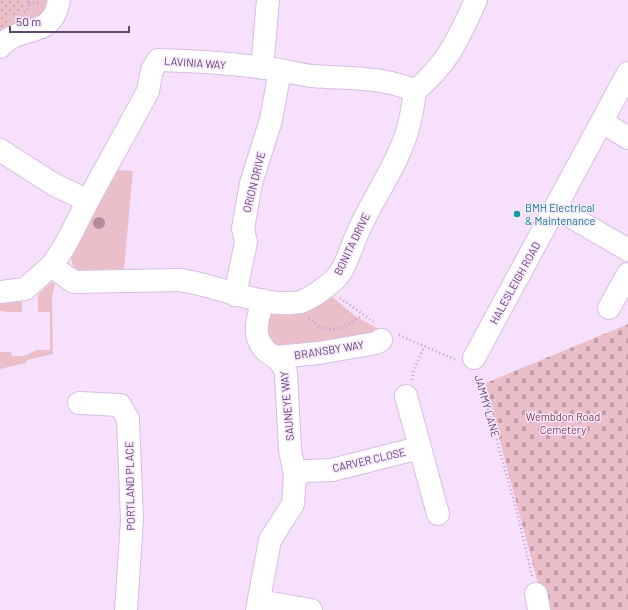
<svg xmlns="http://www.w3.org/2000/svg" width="628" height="610" font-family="Barlow,sans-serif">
  <defs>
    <pattern id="cemetery-stones" width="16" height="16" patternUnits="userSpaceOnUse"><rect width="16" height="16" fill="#eabfc9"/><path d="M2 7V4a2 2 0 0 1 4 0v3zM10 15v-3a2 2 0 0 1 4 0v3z" fill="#c19da8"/></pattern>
    <pattern id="park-dots" width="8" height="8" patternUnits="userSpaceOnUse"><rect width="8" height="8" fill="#eabfc9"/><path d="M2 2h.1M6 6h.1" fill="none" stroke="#c19da8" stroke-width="1.8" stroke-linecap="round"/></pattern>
  </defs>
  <rect width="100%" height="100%" fill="#f6e0fc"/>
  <!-- grass -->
  <path fill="#eabfc9" d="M0,0H53L48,14L0,34Z
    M117,170L133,171L124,269L79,270L73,267L71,258Z
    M50,283H55L52,297L53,354L27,360L26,363L0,369V352H11L12,356H24L37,350H50V312H38V295Z
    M331,296L355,316L393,337L388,343L269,348L264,314C299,317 303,316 331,296Z
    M22,302V312H5L4,311H0V303Z"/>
  <!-- cemetery -->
  <path fill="url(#cemetery-stones)" d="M628,324V610H545L491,408L486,383Z"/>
  <!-- park -->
  <path fill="url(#park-dots)" d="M0,0H23L25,4L16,14L6,17L7,27L0,28Z"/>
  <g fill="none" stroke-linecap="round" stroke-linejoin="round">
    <defs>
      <path id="minor" d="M0,47C19,23 53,41 59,0
        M262,68L268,0
        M602,122L628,138
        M0,150L53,184L88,201
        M556,208L628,250
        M51,266C68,245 76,222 89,199C108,163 129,127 148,91L152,70L158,60C198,61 240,64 280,70C291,72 302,75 313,76C348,79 382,76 415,91
        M0,292L25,289L51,266L74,282L179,280C215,284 263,309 300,302C309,300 331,284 337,277C345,269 353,242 359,230C373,198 395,169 406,135C411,121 413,106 415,91C449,62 458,39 476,0
        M235,295L246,242L243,229L251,183L271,120L280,70
        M263,300C257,320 250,340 270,354C278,359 283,363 286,373L290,450L295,475
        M609,308L628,274
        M276,357L319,353L376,343L381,340
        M474,358L628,73
        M406,396L438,514
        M79,403L120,405L128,419L132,520L126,610
        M536,594L539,610
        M260,601L311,610
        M257,610L270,540L293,504L295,475L306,471L332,470L419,448"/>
    </defs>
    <!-- minor casing -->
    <use href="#minor" stroke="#d6bfe2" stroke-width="24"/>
    <!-- path -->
    <path stroke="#bc9bd6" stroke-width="2.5" stroke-dasharray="1 3" stroke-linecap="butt" d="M29,3H39
      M24,12L28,8L29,3L27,0
      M340,298L375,323
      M309,318C326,336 344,330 362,315
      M399,335L456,360
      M478,374L518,516L532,576
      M412,380L414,370L424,347"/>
    <!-- minor -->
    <use href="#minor" stroke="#fff" stroke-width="22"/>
  </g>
  <!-- trees -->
  <circle fill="#b88a9c" cx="99" cy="223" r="6"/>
  <!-- markers -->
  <circle fill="#0f9aa8" stroke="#f9e6ff" stroke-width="1.5" cx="517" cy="214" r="4"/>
  <g text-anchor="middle" stroke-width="3" stroke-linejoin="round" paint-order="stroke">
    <!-- street labels -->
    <g font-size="11" fill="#5e4773" stroke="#f9e6ff">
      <text transform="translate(195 63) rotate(4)" y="4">LAVINIA WAY</text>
      <text transform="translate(254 182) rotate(-76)" y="4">ORION DRIVE</text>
      <text transform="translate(352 244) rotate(-64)" y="4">BONITA DRIVE</text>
      <text transform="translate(515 283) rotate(-61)" y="4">HALESLEIGH ROAD</text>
      <text transform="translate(329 350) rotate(-9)" y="4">BRANSBY WAY</text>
      <text transform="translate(287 406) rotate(-95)" y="4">SAUNEYE WAY</text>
      <text transform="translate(487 406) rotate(74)" y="4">JAMMY LANE</text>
      <text transform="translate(369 460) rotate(-13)" y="4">CARVER CLOSE</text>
      <text transform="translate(130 486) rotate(-91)" y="4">PORTLAND PLACE</text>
    </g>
    <!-- culture labels -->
    <g font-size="11" fill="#0d838f" stroke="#f9e6ff" text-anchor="start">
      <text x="525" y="212">BMH Electrical<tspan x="525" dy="13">&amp; Maintenance</tspan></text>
    </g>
    <!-- park labels -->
    <g font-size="11" fill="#85444d" stroke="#f9e6ff">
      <text x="563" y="421">Wembdon Road<tspan x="563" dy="13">Cemetery</tspan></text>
    </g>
  </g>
  <!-- scale -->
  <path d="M10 26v6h119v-6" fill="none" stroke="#5e4773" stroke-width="2"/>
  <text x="16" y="26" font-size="12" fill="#5e4773" stroke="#f9e6ff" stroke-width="3" paint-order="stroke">50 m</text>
</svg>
